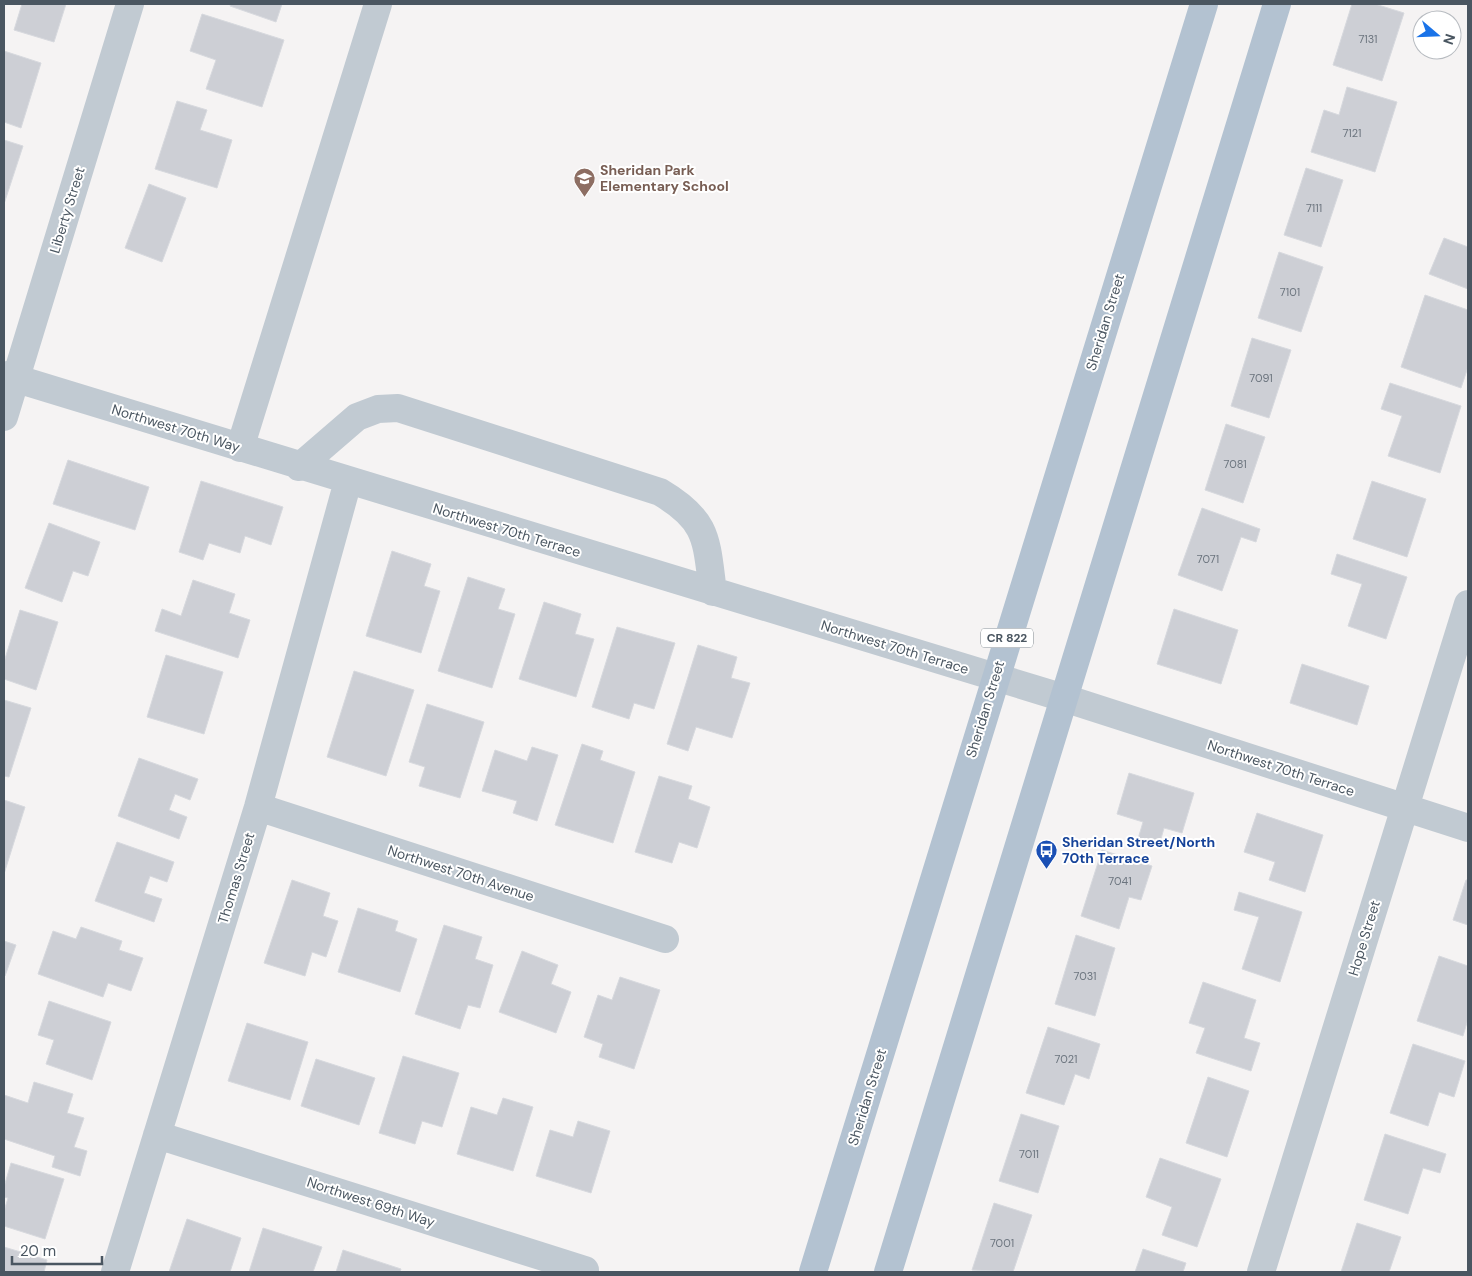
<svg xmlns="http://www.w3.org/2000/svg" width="1472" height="1276" font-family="'DM Sans',sans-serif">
  <rect width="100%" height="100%" fill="#f5f3f3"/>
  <!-- building -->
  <path fill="#cdcfd5" stroke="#d7d9de" d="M22,4H66L54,42L14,30Z
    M231,4H282L276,22L230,6Z
    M1352,4H1375L1404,13L1382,81L1333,65Z
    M202,14L284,40L262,107L206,89L216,60L190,51Z
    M1422,26V46L1416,44Z
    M1452,29L1456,30L1452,43Z
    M1434,50H1450L1448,55Z
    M4,51L41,63L21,128L4,122Z
    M1347,87L1397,102L1375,172L1311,152L1324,110L1339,115Z
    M177,101L207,110L200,130L232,140L217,188L155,169Z
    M4,140L23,146L4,204Z
    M1306,168L1343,180L1321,247L1284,235Z
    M149,184L186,198L162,262L125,248Z
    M1444,238L1468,247V289L1429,274Z
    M1279,252L1323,267L1301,332L1258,318Z
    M1425,295L1468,310V367L1461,388L1401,367Z
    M1252,338L1291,350L1269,418L1231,406Z
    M1390,383L1461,406L1440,473L1388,456L1402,416L1381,409Z
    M1226,424L1265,437L1243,503L1205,490Z
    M68,460L149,487L135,530L53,504Z
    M201,481L283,507L271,545L245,536L240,553L209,543L203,560L179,552Z
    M1372,481L1426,499L1407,557L1353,539Z
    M1202,508L1260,529L1256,542L1241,537L1222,591L1178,575Z
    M49,523L100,542L88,576L73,571L62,602L25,588Z
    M392,551L431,564L424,586L440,591L421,653L366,636Z
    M1337,554L1407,577L1386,639L1348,626L1362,584L1331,574Z
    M468,577L505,589L498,609L515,614L492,688L438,671Z
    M193,580L235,594L229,613L250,620L238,658L155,631L162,609L181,616Z
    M544,602L581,614L575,634L594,639L576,697L519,679Z
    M1174,609L1238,630L1221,684L1157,664Z
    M20,610L58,622L36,690L4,679V662Z
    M617,627L675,643L654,709L634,703L629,719L592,707Z
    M698,645L737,657L731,678L750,683L732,738L696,727L688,751L667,744Z
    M166,655L223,672L204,734L147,717Z
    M1302,664L1369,686L1357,725L1290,703Z
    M354,671L414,690L386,776L327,757Z
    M4,700L31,708L9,777L4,776Z
    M427,704L484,722L460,798L419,786L425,767L409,762Z
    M582,744L603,751L600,760L635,772L613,843L555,825Z
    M532,747L558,755L537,821L513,813L517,801L482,791L495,750L527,761Z
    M139,758L198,779L190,800L175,794L169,810L187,817L179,839L118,816Z
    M1129,773L1194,793L1182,833L1164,828L1159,846L1138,839L1143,822L1117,814Z
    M659,776L692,786L688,799L710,807L697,848L679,842L672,863L635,852Z
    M4,800L25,807L4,874Z
    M1257,813L1323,835L1305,892L1269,880L1275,862L1244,852Z
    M117,842L174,862L167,882L150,876L144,893L162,899L154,922L95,901Z
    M1102,850L1152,866L1141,900L1129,897L1119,929L1081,916Z
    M292,880L330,893L323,916L338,921L326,957L312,952L305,976L264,963Z
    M1466,880H1468V925L1453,920Z
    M1239,892L1302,912L1280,982L1242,969L1259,917L1234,910Z
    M358,908L398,921L395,931L417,939L400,992L338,972Z
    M444,925L482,937L475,959L493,965L480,1008L468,1005L460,1029L415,1014Z
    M81,927L122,941L119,950L143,958L131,991L108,983L103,997L38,974L53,931L76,939Z
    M1076,935L1115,948L1095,1016L1055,1004Z
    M4,941L16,945L5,976L4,975Z
    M522,951L558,965L551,984L571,992L556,1033L499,1012Z
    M1439,956L1468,966V1019L1463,1036L1417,1021Z
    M620,977L660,990L634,1069L599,1057L603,1044L584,1037L598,995L612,1000Z
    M1203,982L1256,1000L1244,1038L1260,1043L1251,1071L1196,1053L1205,1028L1189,1023Z
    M49,1001L111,1022L92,1080L46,1064L54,1040L38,1035Z
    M247,1023L308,1042L290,1100L228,1081Z
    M1048,1027L1100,1044L1089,1079L1075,1074L1064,1105L1026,1093Z
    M1413,1044L1465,1061L1454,1097L1439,1092L1428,1126L1390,1113Z
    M403,1056L459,1073L442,1127L422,1121L415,1144L379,1133Z
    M316,1059L375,1078L359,1125L301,1106Z
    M1208,1077L1249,1091L1227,1157L1186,1143Z
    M34,1082L73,1094L67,1113L84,1118L74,1147L87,1151L80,1176L52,1167L55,1156L4,1139V1095L28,1103Z
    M503,1098L533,1107L513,1171L457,1154L471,1107L497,1115Z
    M1021,1114L1059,1126L1038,1193L999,1181Z
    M578,1121L610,1131L591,1193L536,1176L550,1130L573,1137Z
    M1385,1134L1446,1154L1440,1173L1423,1168L1408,1214L1364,1200Z
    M1160,1158L1221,1179L1197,1247L1162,1235L1172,1207L1146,1197Z
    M11,1163L64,1179L45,1239L4,1226V1211L8,1198L4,1197V1187Z
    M994,1203L1032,1215L1013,1272L972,1270Z
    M187,1219L241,1238L230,1272H169Z
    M1357,1223L1401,1237L1389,1272H1341Z
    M263,1228L322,1247L313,1272H249Z
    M4,1247L47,1260L44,1272H4Z
    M1143,1249L1186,1263L1183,1272H1135Z
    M343,1250L401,1269L400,1272H336Z"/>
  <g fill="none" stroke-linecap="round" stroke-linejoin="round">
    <!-- minor -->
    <path stroke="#c1cad2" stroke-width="28" d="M4,375L1064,698L1468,828
      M4,417L130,4
      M240,448L378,4
      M299,467L357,417L378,409L398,408L660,492C709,521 706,540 713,592
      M258,807L665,939
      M157,1135L585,1270
      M115,1272L258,807L348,481
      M1261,1272L1468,604"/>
    <!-- major -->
    <path stroke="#b3c2d1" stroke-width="28" d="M813,1272L1204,4
      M888,1272L1277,4"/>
  </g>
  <!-- icons -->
  <defs>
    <symbol id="school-pin" viewBox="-11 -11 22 30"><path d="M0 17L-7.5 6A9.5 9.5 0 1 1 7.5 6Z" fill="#8d6e63" stroke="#fff"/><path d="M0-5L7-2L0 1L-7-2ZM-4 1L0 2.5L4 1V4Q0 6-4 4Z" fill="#fff"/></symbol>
    <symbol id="bus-pin" viewBox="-11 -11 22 30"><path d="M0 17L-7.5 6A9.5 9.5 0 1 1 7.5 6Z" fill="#1a4fb4" stroke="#fff"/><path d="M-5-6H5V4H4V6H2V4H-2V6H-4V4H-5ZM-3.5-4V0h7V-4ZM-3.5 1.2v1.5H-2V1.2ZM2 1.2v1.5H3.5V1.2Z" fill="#fff"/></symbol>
  </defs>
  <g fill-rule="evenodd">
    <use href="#school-pin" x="572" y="166" width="25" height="34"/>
    <use href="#bus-pin" x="1034" y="838" width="25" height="34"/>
  </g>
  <g text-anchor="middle" stroke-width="4" stroke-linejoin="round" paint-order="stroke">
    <!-- number labels -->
    <g font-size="11" fill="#6b747e">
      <text x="1368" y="43">7131</text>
      <text x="1352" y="137">7121</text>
      <text x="1314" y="212">7111</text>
      <text x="1290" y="296">7101</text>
      <text x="1261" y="382">7091</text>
      <text x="1235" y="468">7081</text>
      <text x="1208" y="563">7071</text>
      <text x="1120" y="885">7041</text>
      <text x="1085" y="980">7031</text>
      <text x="1066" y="1063">7021</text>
      <text x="1029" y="1158">7011</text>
      <text x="1002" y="1247">7001</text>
    </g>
    <!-- shield labels -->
    <rect fill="#fff" stroke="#808990" stroke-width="1" x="981" y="628.5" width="52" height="19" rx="4"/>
    <g font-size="12" font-weight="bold" fill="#4a5661">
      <text x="1007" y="642">CR 822</text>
    </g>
    <!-- education labels -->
    <g font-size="14" font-weight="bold" fill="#785e54" stroke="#fff" text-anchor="start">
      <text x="600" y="175">Sheridan Park<tspan x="600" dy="16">Elementary School</tspan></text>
    </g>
    <!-- street labels -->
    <g font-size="14" fill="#4a5661" stroke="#fff">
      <text transform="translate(67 210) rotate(-73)" y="5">Liberty Street</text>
      <text transform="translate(1105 322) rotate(-73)" y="5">Sheridan Street</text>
      <text transform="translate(176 428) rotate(17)" y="5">Northwest 70th Way</text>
      <text transform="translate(507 530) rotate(17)" y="5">Northwest 70th Terrace</text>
      <text transform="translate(895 647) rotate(17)" y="5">Northwest 70th Terrace</text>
      <text transform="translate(985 709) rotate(-73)" y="5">Sheridan Street</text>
      <text transform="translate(1281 768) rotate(18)" y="5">Northwest 70th Terrace</text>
      <text transform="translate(461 873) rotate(18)" y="5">Northwest 70th Avenue</text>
      <text transform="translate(236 878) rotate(-73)" y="5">Thomas Street</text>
      <text transform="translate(1364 938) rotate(-73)" y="5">Hope Street</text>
      <text transform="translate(867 1097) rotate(-73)" y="5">Sheridan Street</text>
      <text transform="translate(371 1202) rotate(18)" y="5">Northwest 69th Way</text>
    </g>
    <!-- transit labels -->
    <g font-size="14" font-weight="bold" fill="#164399" stroke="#fff" text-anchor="start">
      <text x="1062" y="847">Sheridan Street/North<tspan x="1062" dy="16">70th Terrace</tspan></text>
    </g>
  </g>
  <!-- border -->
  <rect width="1472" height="1276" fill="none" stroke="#4a5661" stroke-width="10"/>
  <!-- north arrow -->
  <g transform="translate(1437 35) rotate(109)"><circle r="24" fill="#ffffff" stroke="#b7bbc0"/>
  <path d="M0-4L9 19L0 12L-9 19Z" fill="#1a73e8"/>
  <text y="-8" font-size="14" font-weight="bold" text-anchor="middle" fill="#4a5661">N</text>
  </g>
  <!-- scale -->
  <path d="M12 1256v8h90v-8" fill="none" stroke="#4a5661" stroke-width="2.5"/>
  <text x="20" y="1256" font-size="15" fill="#4a5661" stroke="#ffffff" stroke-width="4" paint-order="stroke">20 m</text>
</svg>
